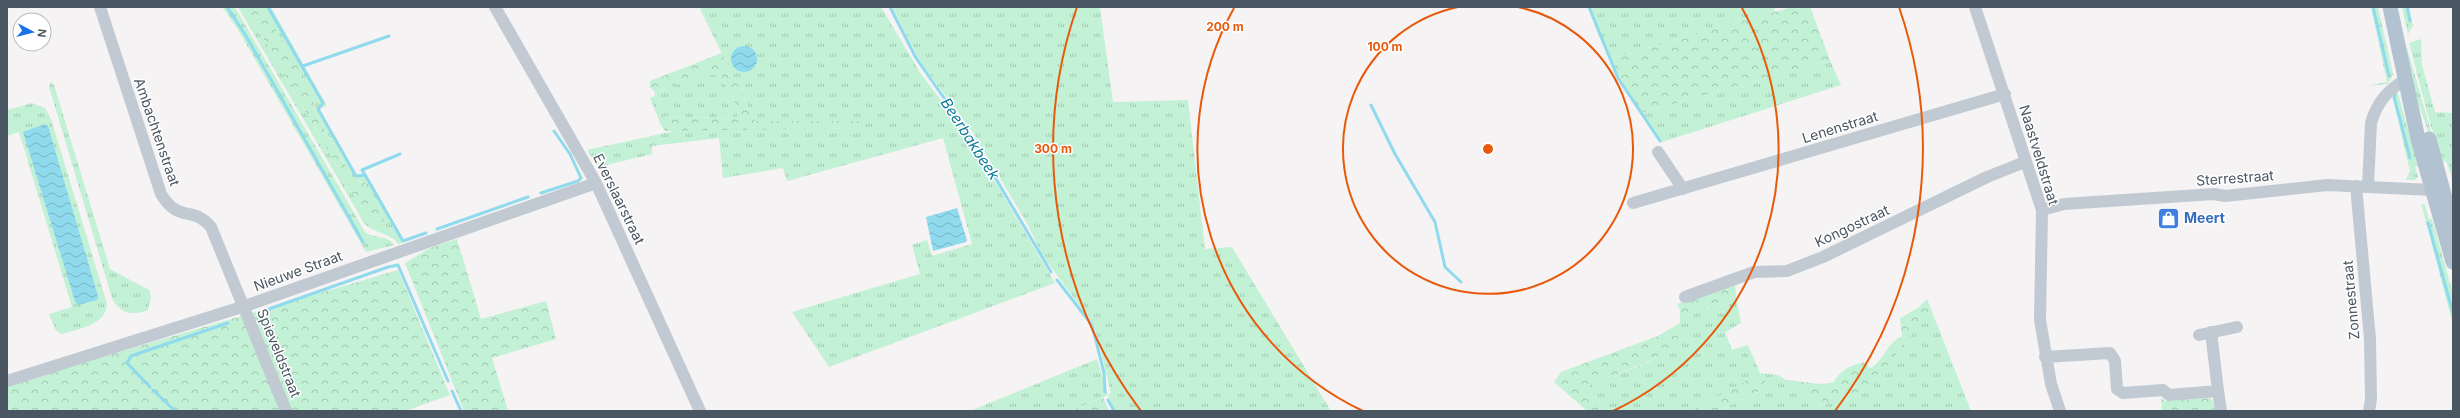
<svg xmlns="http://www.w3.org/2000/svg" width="2460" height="418" font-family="Inter,sans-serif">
  <defs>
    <pattern id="grass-tufts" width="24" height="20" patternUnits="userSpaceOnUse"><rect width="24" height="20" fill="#c3f1d5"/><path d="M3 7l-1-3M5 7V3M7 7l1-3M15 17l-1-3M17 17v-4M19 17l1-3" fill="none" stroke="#a0c6b0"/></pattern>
    <pattern id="forest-crowns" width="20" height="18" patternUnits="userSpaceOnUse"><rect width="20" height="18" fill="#c3f1d5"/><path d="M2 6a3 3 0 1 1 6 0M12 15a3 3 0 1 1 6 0" fill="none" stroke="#a0c6b0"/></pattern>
    <pattern id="water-waves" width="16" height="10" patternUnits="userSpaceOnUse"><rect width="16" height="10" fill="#90daee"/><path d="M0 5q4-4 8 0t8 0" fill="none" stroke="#78b4c4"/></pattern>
  </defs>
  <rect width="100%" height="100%" fill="#f5f3f3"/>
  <!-- grass -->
  <path fill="url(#grass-tufts)" d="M222,7H234L240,16L365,232C374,239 389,235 394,245L366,252L237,28Z
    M238,7H243L262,36L371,225L362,182L353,178L315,113L314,99L262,7H271L327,106L319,109L357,175L366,173L405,242L398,244C390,232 374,234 364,223Z
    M705,7H881L921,74L968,136L1055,283L829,367L792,312L920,274L912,245L927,240L932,256L972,244L943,138L787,181L783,168L723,178L719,138L652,146V154L598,167L587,150L679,130L865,128L861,121H755L700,9Z
    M892,7H1100L1113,102L1188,100L1205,249L1232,247L1331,411H1114L1108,395L1071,411H970L1097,359L1108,395L1111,393L1094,325L1042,255L1028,225L972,131L921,63Z
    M1590,7H1774L1775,12L1609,59L1595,27Z
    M2371,7H2378L2393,74L2388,84L2366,86L2387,82Z
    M2402,7H2409L2413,26L2408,34Z
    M2421,39L2422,65L2435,112L2453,113V181L2446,161L2443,162L2430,123L2409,43Z
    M2407,48L2433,138L2431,139L2418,103L2405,50Z
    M1830,60L1841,85L1662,142L1640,113Z
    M706,74L720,75L737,107V119L666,116L661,125L650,98L655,96V92Z
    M51,82L54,85L110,269L149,290L151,297L148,310C132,316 120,314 112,298L50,90L49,85Z
    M2397,90L2418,166L2415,167L2418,177L2415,180H2406L2410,171L2392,94Z
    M32,103L45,108L51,119L107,304C105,326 80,328 62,334L56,331L49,314L72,307L19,132L7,136V110Z
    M2421,203L2425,205L2429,219H2432L2453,294V325Z
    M1736,296L1741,323L1725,332L1732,350L1748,345L1760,373L1778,375L1822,402L1841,400L1901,346L1931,309L1971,411H1718L1768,387L1760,374L1691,411H1610L1591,394L1589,386L1596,381C1630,369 1678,360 1680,319Z"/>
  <!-- forest -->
  <path fill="url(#forest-crowns)" d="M243,7H262L264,10L313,93L315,113L353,178L365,184L384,218L383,224L378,227L371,225L262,36Z
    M1792,7H1810L1830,60L1640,113L1609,59Z
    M722,53L755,121H862L865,128L665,131L661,125L665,116L737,119V107L720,75L706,74L655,92L650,87V81Z
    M457,239L481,319L546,301L556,339L492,358L508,411H464L405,263L430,248Z
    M398,270L450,395L405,411H7V385Z
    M1735,282L1736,296L1680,319V310L1677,304Z
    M1927,299L1931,309C1907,339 1868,405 1824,402C1815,401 1793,385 1784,380C1800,380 1820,387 1834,382C1842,368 1849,367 1863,362L1871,368C1884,360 1887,343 1902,336L1900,318L1918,308Z
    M1680,323C1690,353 1617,374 1596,381L1589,386L1591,394L1610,411H1587L1554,382L1561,372L1658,336Z
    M1760,373L1768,387L1718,411H1691Z
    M1103,397L1109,411H1071Z
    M2161,398L2165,401L2210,398L2213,401L2215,411H2162Z"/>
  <!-- water -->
  <path fill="url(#water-waves)" d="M731 59a13 13 0 1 1 26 0a13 13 0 1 1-26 0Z
    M45,124L48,126L98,296L97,300L78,305L75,301L23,132Z
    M957,208L967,240L966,242L933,251L926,217Z"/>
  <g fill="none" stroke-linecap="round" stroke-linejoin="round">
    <!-- stream -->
    <path stroke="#90daee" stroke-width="3" d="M227,7L246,36L363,242
      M268,7L323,103L318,109L356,176L365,175L403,241L426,233
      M890,7L916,58L970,135L1051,272
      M1589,7L1618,78L1660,141
      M2373,7L2389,76
      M2407,7L2410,21
      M303,66L389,36
      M2393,93L2410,158
      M1371,105L1395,154L1435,222L1445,267L1461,282
      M365,175L362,170L400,154
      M541,193L578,181L581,178L570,154L554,131
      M2428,223L2453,313
      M437,229L528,197
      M1057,280L1092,325L1104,373L1105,392
      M266,310L388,267L398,265L448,381
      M150,387L127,363L131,356L228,323
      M153,390L175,411
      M452,391L461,411
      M1108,400L1114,411"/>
    <!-- minor -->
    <path stroke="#c1cad2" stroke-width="12" d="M100,7L161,194C179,224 193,205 211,227L286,411
      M495,7L596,183L700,411
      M1975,7L2042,210L2040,320L2051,384L2060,411
      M1658,152L1683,189
      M2356,186L2370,339L2371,399L2369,411
      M2368,186L2371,123C2377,102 2388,90 2406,79
      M1633,203L2005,94
      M2042,210L2064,204L2214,194L2225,196L2327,185L2432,190
      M1685,297L1754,272L1787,271L1823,257L1987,177L2025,162
      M2199,335L2237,327
      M2045,357L2110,353L2115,361L2117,389L2123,393L2163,390L2169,395L2218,391L2211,332
      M7,381L245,306L596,183
      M2218,391L2221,411"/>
    <!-- major -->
    <path stroke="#b3c2d1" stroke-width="15" d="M2390,7L2418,139L2453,262
      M2429,139L2453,228"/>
  </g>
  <!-- distance rings -->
  <g fill="none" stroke="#e8590c" stroke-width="2">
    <path d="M1518 7A145 145 0 1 1 1458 7"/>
    <path d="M1363 411A290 290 0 0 1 1234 8M1742 8A290 290 0 0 1 1613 411"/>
    <path d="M1141 411A435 435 0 0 1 1077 7M1899 7A435 435 0 0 1 1835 411"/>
  </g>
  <!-- icons -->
  <defs>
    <symbol id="shop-square" viewBox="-11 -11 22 22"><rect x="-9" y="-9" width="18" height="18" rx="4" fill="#3f7fe0" stroke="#fff"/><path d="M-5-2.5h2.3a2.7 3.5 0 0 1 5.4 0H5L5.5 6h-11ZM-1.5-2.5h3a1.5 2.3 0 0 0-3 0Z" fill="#fff"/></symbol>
  </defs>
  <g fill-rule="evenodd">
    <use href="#shop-square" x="2156" y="206" width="25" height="25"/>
  </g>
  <g text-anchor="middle" stroke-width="3" stroke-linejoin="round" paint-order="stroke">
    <!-- street labels -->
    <g font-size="14" fill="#4a5661" stroke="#fff">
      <text transform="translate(1840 127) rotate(-17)" y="5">Lenenstraat</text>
      <text transform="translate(157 132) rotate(71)" y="5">Ambachtenstraat</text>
      <text transform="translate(2039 155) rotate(73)" y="5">Naastveldstraat</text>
      <text transform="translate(2235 178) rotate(-4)" y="5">Sterrestraat</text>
      <text transform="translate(619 199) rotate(64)" y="5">Everslaarstraat</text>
      <text transform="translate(1852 226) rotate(-25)" y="5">Kongostraat</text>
      <text transform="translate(298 271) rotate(-20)" y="5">Nieuwe Straat</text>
      <text transform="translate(2351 300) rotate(-95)" y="5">Zonnestraat</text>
      <text transform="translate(279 353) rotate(68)" y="5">Spieveldstraat</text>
    </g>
    <!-- shop labels -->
    <g font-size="14" font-weight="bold" fill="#366cbe" stroke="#fff" text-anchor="start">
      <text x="2184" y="223">Meert</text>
    </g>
    <!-- water labels -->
    <g font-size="15" font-style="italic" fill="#0c7c9b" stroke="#fff">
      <text transform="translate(970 139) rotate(57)" y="5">Beerbakbeek</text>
    </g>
  </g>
  <circle cx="1488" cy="149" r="6" fill="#e8590c" stroke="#fff" stroke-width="2"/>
  <g font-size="12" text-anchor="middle" font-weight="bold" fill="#e8590c" stroke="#fff" stroke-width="3" stroke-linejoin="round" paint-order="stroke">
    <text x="1225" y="31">200 m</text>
    <text x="1385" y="51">100 m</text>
    <text x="1053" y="153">300 m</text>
  </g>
  <!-- border -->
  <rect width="2460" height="418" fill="none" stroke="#4a5661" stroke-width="16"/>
  <!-- north arrow -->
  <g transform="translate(32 32) rotate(97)"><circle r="19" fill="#ffffff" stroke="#b7bbc0"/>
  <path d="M0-3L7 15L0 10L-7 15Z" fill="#1a73e8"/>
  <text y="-6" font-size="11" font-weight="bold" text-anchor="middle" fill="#4a5661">N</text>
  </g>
</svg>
